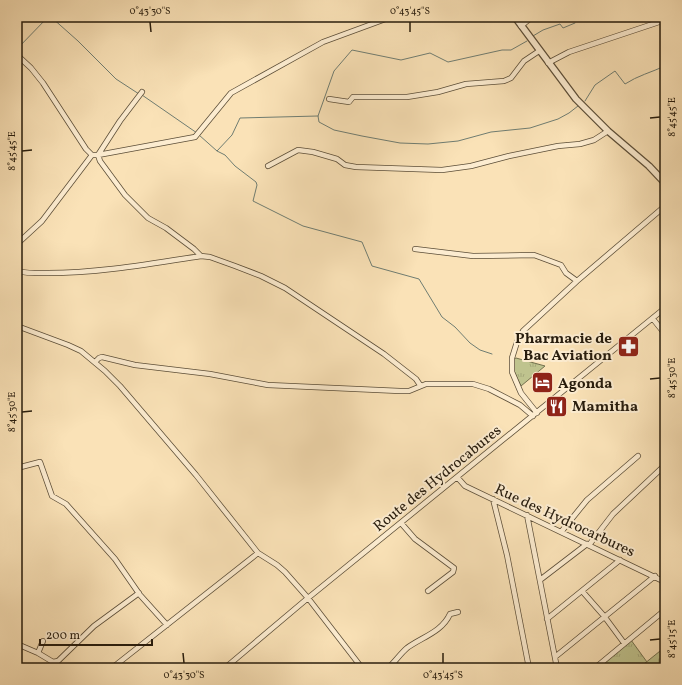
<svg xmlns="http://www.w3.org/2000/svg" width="682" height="685" font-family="Vollkorn,serif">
  <defs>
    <pattern id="grass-tufts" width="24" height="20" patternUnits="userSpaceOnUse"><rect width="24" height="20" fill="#bfc38e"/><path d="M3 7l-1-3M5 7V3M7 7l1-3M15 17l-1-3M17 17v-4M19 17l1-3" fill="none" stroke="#a4a779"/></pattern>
    <pattern id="cemetery-stones" width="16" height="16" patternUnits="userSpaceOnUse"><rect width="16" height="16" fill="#bfc38e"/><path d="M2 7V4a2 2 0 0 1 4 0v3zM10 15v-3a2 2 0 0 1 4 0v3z" fill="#a4a779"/></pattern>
  </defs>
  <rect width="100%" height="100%" fill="#fae2b7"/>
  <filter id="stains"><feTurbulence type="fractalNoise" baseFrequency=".005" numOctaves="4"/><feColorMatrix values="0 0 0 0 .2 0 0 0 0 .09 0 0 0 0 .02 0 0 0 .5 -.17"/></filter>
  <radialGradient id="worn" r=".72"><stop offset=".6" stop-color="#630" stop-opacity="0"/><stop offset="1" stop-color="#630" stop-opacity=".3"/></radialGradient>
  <!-- grass -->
  <path fill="url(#grass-tufts)" stroke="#73704e" d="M516,358L545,366L521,386L514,372V359Z
    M631,640L647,662L639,668H598Z"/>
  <!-- cemetery -->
  <path fill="url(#cemetery-stones)" stroke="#73704e" d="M665,647V668H639Z"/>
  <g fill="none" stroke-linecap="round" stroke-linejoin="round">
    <!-- stream -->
    <path stroke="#6f7d72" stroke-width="1" d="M51,17L78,41L116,79L139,94
      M533,36L543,30L560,24L563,28L575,23
      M527,41L511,50H502L448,62L430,53L401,60L352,50L334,71L318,116L319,122L334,130L362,136L400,143L428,144L458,141L491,132L530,128L558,119L569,113L578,106
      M17,49L48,17
      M142,95L197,133
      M585,101L595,85L615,71L625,84C637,76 652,72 665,66
      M199,135L217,151L232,135L240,118L318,116
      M217,151L225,155L235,166L256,182L257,185L253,201L303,226L362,242L372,266L419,279L442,317L455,327L470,343L480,350L492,354"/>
    <defs>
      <path id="minor" d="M521,26L532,17
        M17,55L31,68L43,83L86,149L92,155H98L195,137L231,93L323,42L391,17
        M548,63L569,52L665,20
        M142,92L120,121L98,155L100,161L125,195L148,218L166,228L194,249L201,256
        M329,99L349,102L353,97H407L438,92L466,84L504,81L511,78L524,61L539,51
        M268,166L298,150L313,152L337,159L345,165L356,167L442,170L471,166L509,156L558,146L580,144L594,140L608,131
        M17,244L42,221L92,155
        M415,249L473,256L534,255L561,265L566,273L577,281
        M17,270C24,274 33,273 41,273C93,274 150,264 201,256L210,257L235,266L261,276L285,288L384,354L416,379L420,385
        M653,319L665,334
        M17,326L68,345L81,351L105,371L120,386L196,475L258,553L277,565L285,572L308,598L362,668
        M95,362L99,358L102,357L135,365L210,374L268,385L400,391H409L426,384H473L489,389L520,405L533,416
        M537,413L521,393L512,372V358L517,342L523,331L577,281L665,206
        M17,468L40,462L52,496L66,504L115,559L140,595L167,625
        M457,477L465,486L665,582
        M493,499L507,555L529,668
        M527,515L557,668
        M401,523L415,539L454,568L453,572L428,591
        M561,532L587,500L638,456
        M589,545L613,514L664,466
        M540,580L587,544
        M582,591L604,616L624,643
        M547,619L620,560
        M43,641L38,653L53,662
        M17,644L38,653
        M555,657L655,576
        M47,668L53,662L58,661L94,626L139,593
        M112,668L258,553
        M225,668L308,598L665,308
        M388,668C395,662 400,654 407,648C422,637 442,632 450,614L458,612
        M595,668L665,610"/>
      <path id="tertiary" d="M515,17L576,99L608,131L649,166L665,183"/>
    </defs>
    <!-- minor casing -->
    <use href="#minor" stroke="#5c4e38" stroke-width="6"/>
    <!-- tertiary casing -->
    <use href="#tertiary" stroke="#5c4e38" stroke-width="8"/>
    <!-- minor -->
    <use href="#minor" stroke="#fcecd0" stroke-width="4.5"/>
    <!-- tertiary -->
    <use href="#tertiary" stroke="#fcecd0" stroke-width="5.5"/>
  </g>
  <!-- ticks -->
  <path fill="none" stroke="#271c0d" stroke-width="1.5" d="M150,22L151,32M410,22V32M650,118L660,117M22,151L32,150M650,379L660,378M22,412L32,411M650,640L660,639M183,653L184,663M443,653V663"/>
  <!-- icons -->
  <defs>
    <symbol id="pharmacy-square" viewBox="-11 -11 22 22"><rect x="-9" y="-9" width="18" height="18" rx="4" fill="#8f2418" stroke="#fcecd0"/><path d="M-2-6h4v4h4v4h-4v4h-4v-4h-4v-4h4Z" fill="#fff"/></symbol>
    <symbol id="hotel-square" viewBox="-11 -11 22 22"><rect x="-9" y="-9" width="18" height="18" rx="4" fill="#8f2418" stroke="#fcecd0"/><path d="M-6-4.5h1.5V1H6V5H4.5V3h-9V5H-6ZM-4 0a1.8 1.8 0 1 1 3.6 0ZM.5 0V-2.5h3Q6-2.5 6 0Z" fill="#fff"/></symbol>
    <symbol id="restaurant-square" viewBox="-11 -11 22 22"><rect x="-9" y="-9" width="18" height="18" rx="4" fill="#8f2418" stroke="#fcecd0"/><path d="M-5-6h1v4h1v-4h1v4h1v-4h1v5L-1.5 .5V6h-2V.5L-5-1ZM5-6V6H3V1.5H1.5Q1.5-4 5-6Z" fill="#fff"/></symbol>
  </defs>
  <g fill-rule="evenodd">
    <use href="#pharmacy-square" x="616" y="334" width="25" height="25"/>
    <use href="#hotel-square" x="530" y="370" width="25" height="25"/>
    <use href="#restaurant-square" x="544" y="394" width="25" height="25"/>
  </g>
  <g text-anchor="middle" stroke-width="4" stroke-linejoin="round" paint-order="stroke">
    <!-- poi labels -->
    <g font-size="15" font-weight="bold" fill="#271c0d" stroke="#fcecd0" text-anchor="start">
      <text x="612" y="343" text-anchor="end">Pharmacie de<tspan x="612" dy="17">Bac Aviation</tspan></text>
      <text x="558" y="388">Agonda</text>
      <text x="572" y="411">Mamitha</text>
    </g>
    <!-- street labels -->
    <g font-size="15" fill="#271c0d" stroke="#fcecd0">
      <text transform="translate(437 478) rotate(-39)" y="5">Route des Hydrocabures</text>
      <text transform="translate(565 520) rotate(25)" y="5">Rue des Hydrocarbures</text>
    </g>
  </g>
  <!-- margin -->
  <rect width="682" height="685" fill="none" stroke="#fae2b7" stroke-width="44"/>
  <!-- scale -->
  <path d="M40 639v6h112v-6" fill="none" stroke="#271c0d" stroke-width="2"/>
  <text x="46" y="639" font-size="12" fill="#271c0d" stroke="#fcecd0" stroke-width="3" paint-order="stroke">200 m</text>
  <rect x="22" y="22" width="638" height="641" fill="none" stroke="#271c0d" stroke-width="1.5"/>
  <g font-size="10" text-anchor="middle" fill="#271c0d">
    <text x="150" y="14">0°43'30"S</text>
    <text x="410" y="14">0°43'45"S</text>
    <text transform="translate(671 117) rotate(-90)" y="4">8°45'45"E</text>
    <text transform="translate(11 151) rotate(-90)" y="4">8°45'45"E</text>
    <text transform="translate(671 378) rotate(-90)" y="4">8°45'30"E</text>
    <text transform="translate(11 412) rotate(-90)" y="4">8°45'30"E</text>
    <text transform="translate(671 639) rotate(-90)" y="4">8°45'15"E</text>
    <text x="184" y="678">0°43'30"S</text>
    <text x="443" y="678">0°43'45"S</text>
  </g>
  <rect width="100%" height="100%" filter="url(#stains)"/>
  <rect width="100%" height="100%" fill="url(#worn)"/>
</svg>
